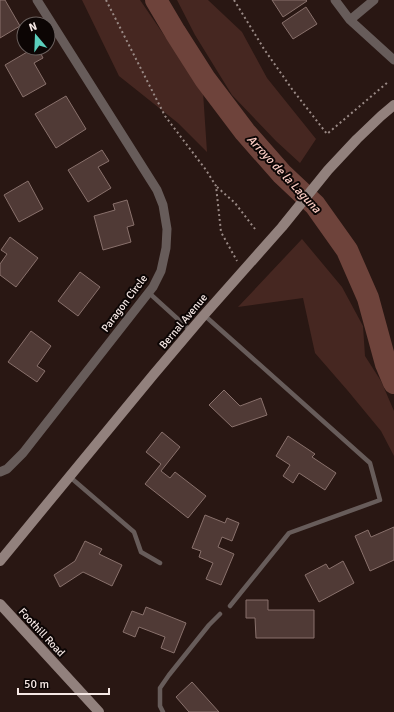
<svg xmlns="http://www.w3.org/2000/svg" width="394" height="712" font-family="Signika,sans-serif">
  <rect width="100%" height="100%" fill="#291713"/>
  <!-- green -->
  <path fill="#462721" d="M82,0H140L203,92L207,152L178,123L119,76Z
    M177,0H208L242,32L267,78L316,139L300,163L276,141L232,95L195,35Z
    M302,239L342,287L363,326L365,356L381,381L394,411V456L381,431L348,391L315,353L303,298L238,307Z"/>
  <g fill="none" stroke-linecap="round" stroke-linejoin="round">
    <!-- river -->
    <path stroke="#6e433b" stroke-width="22" d="M156,0L175,32L205,79L245,132L282,174L315,205L347,250L368,298L386,364L394,383"/>
  </g>
  <!-- building -->
  <path fill="#503a36" stroke="#89716c" d="M0,0H5L20,26L0,38Z
    M272,0H306L307,1L283,17Z
    M306,7L317,24L293,39L282,23Z
    M34,48H38L43,58L34,63L46,84L23,97L5,65Z
    M66,96L86,129L56,148L35,114Z
    M102,150L109,161L98,167L111,188L88,202L68,170Z
    M28,181L43,209L19,222L4,195Z
    M127,200L134,225L127,227L131,242L103,250L94,216L115,210L113,204Z
    M10,237L38,258L16,287L0,275V264L7,254L1,250Z
    M80,272L100,287L78,316L58,301Z
    M31,331L51,346L37,366L45,371L37,382L8,362Z
    M224,390L240,406L261,398L267,415L232,427L209,405Z
    M162,432L180,447L161,471L170,478L175,472L206,496L188,518L145,484L161,464L146,452Z
    M288,436L315,454L312,457L336,473L325,490L299,473L293,483L283,476L290,465L276,456Z
    M205,515L225,523L227,518L239,523L232,541L222,537L218,547L234,554L221,585L206,579L213,563L199,557L201,551L192,548Z
    M394,527V560L370,571L355,536L368,530L371,537Z
    M85,541L102,549L99,554L122,565L112,586L83,572L60,587L54,575L75,561Z
    M343,561L354,583L319,602L305,575L326,564L329,569Z
    M246,600H268V610H314V638H256L255,618H246Z
    M146,607L186,623L174,653L161,648L165,637L139,627L135,637L123,632L132,611L143,615Z
    M192,682L219,712H189L176,697Z"/>
  <g fill="none" stroke-linecap="round" stroke-linejoin="round">
    <!-- path -->
    <path stroke="#9a8a86" stroke-width="2" stroke-dasharray="2 3" stroke-linecap="butt" d="M106,0L165,116L206,170L216,186L221,232L237,261
      M234,0L264,49L292,89L327,134L388,82
      M217,187L235,203L255,229"/>
    <!-- lane -->
    <path stroke="#675c5a" stroke-width="4.5" d="M148,292L191,331
      M204,315L370,463L380,500L289,533L230,606
      M70,477L134,532L141,552L160,563
      M163,712L160,706V688L169,675L209,625L220,614"/>
    <!-- street -->
    <path stroke="#675c5a" stroke-width="9" d="M335,0L350,20L394,60
      M350,20L374,0
      M0,472L7,469L23,453L153,287L161,271L166,248L167,229L163,205L157,190L37,0"/>
    <!-- secondary -->
    <path stroke="#92817d" stroke-width="10" d="M0,561L154,374L204,315L282,227L328,170L357,139L381,116L394,105
      M0,604L99,712"/>
  </g>
  <g text-anchor="middle" stroke-width="4" stroke-linejoin="round" paint-order="stroke">
    <!-- street labels -->
    <g font-size="11" fill="#f6e8e5" stroke="#0c0504">
      <text transform="translate(124 303) rotate(-53)" y="4">Paragon Circle</text>
      <text transform="translate(183 321) rotate(-50)" y="4">Bernal Avenue</text>
      <text transform="translate(42 632) rotate(47)" y="4">Foothill Road</text>
    </g>
    <!-- water labels -->
    <g font-size="12" font-style="italic" fill="#fccdc4" stroke="#0c0504">
      <text transform="translate(284 174) rotate(47)" y="4">Arroyo de la Laguna</text>
    </g>
  </g>
  <!-- north arrow -->
  <g transform="translate(36 36) rotate(341)"><circle r="19" fill="#0c0504" stroke="#6a605e"/>
  <path d="M0-3L7 15L0 10L-7 15Z" fill="#5bcebc"/>
  <text y="-6" font-size="11" font-weight="bold" text-anchor="middle" fill="#f6e8e5">N</text>
  </g>
  <!-- scale -->
  <path d="M18 688v6h91v-6" fill="none" stroke="#f6e8e5" stroke-width="2"/>
  <text x="24" y="688" font-size="12" fill="#f6e8e5" stroke="#0c0504" stroke-width="3" paint-order="stroke">50 m</text>
</svg>
